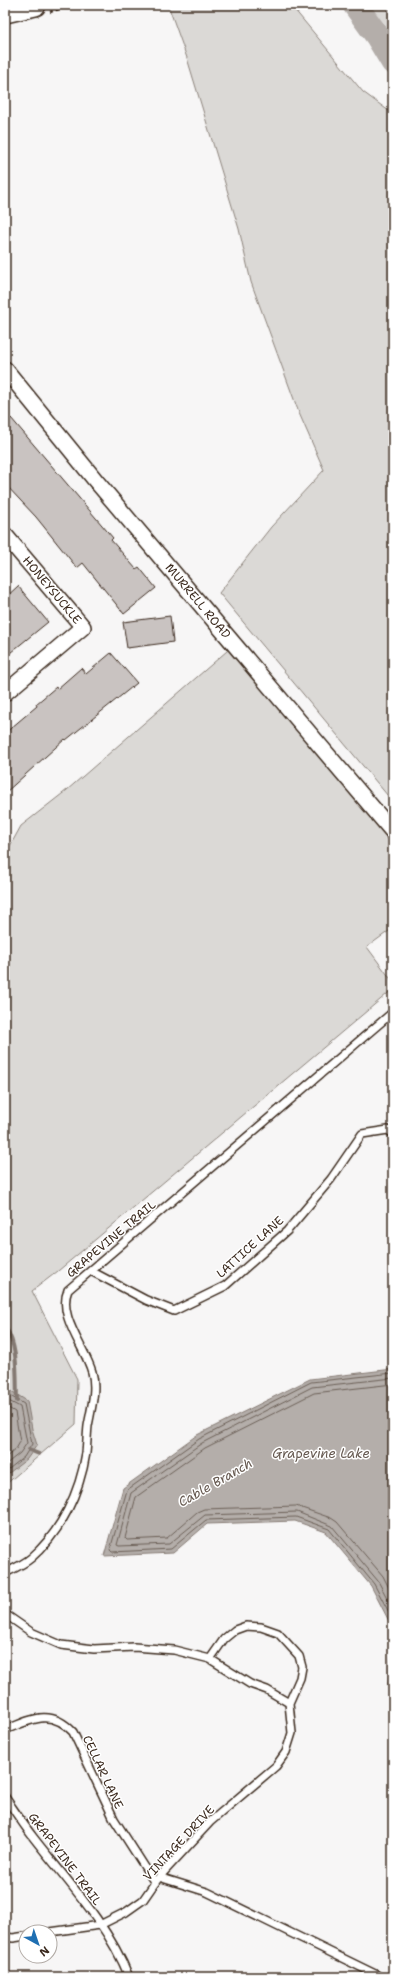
<svg xmlns="http://www.w3.org/2000/svg" width="398" height="1982" font-family="'Shantell Sans',sans-serif">
  <rect width="100%" height="100%" fill="#f7f6f6"/>
  <filter id="ink" filterUnits="userSpaceOnUse"><feTurbulence type="fractalNoise" baseFrequency=".025" numOctaves="2"/><feDisplacementMap in="SourceGraphic" scale="8" xChannelSelector="R" yChannelSelector="G"/><feConvolveMatrix kernelMatrix="1 2 1 2 8 2 1 2 1" color-interpolation-filters="sRGB"/></filter>
  <g filter="url(#ink)">
    <!-- green -->
    <path fill="#dbd9d6" stroke="#8b827a" d="M168,5H288L294,9L363,92L393,114V802L219,593L271,527L324,470L299,413L251,282L239,229L187,58Z
      M361,5H393V44L385,32Z
      M235,644L393,841V928L367,947L393,982V989L58,1271L32,1291L77,1379L76,1424L5,1485V855L21,826L67,790Z"/>
    <!-- water -->
    <path fill="#b4aeaa" stroke="#847972" d="M393,1369V1629L371,1586L326,1532L295,1521L207,1524L173,1553L104,1556L123,1488L197,1435L310,1379Z
      M5,1387L27,1401L32,1429L37,1445L27,1459L5,1476Z
      M393,1641V1743L388,1684Z"/>
    <g fill="none" stroke-linecap="round" stroke-linejoin="round">
      <!-- shore -->
      <path stroke="#6b5f56" stroke-width="1" d="M393,1373L311,1382L199,1439L127,1490L110,1550L112,1552L171,1549L206,1520L296,1517L329,1529L374,1584L393,1620
        M393,1378L312,1387L202,1443L131,1493L117,1545L119,1546L169,1544L205,1515L297,1512L332,1526L378,1581L393,1609
        M393,1384L314,1393L205,1448L136,1497L125,1538L127,1540L167,1538L197,1512L204,1509L296,1506L331,1518L337,1522L383,1576L393,1596
        M5,1393L24,1404L32,1444L24,1457L5,1472
        M5,1399L20,1407L27,1443L20,1453L5,1465
        M5,1406L15,1412L20,1442L16,1449L5,1458"/>
      <!-- stream -->
      <path stroke="#847972" stroke-width="4" d="M5,1327C19,1347 16,1377 17,1401
        M29,1450L39,1454"/>
      <!-- river -->
      <path stroke="#b4aeaa" stroke-width="25" d="M355,5L378,37L393,62"/>
    </g>
    <!-- building -->
    <path fill="#c9c3c1" stroke="#3b2a1e" d="M11,418L113,538L111,540L136,569L139,567L156,588L124,614L83,563L77,568L36,517L5,484V423Z
      M18,586L48,622L5,657V598Z
      M170,616L173,642L127,648L123,622Z
      M111,653L137,683L66,740L65,739L5,793V733L37,706L36,704L56,687L57,689L81,668L86,674Z"/>
    <g fill="none" stroke-linecap="round" stroke-linejoin="round">
      <defs>
        <path id="service" d="M91,1271L146,1300L174,1311L225,1286L287,1231L331,1179L362,1134L388,1130L393,1134
          M5,1573C13,1569 24,1564 31,1558C61,1532 80,1492 86,1453C87,1444 87,1435 88,1426C91,1409 97,1389 92,1372C85,1347 57,1316 68,1290L393,1012
          M5,1614L31,1632L61,1645L94,1649L134,1647L174,1650L210,1659L250,1684L267,1690L289,1703
          M5,1730C32,1719 51,1708 73,1732L114,1819L155,1883
          M5,1797C14,1810 23,1824 33,1837C67,1881 108,1924 129,1977
          M159,1877L207,1892L377,1975
          M50,1932L100,1925L126,1912L143,1900L159,1877L210,1822L276,1766L286,1752L292,1733L289,1703L300,1678L302,1667L299,1656L278,1633L261,1627L246,1626L235,1630L224,1639L210,1659
          M5,1937L13,1938L26,1936"/>
        <path id="minor" d="M5,369L96,481L393,832
          M5,535L83,627L5,693"/>
        <path id="secondary" d="M5,12L35,5"/>
      </defs>
      <!-- service casing -->
      <use href="#service" stroke="#3b2a1e" stroke-width="10"/>
      <!-- minor casing -->
      <use href="#minor" stroke="#3b2a1e" stroke-width="18"/>
      <!-- secondary casing -->
      <use href="#secondary" stroke="#3b2a1e" stroke-width="24"/>
      <!-- path -->
      <path stroke="#3b2a1e" stroke-width="2.5" stroke-dasharray="3 3" stroke-linecap="butt" d="M50,12L70,5"/>
      <!-- service -->
      <use href="#service" stroke="#fff" stroke-width="7"/>
      <!-- minor -->
      <use href="#minor" stroke="#fff" stroke-width="15"/>
      <!-- secondary -->
      <use href="#secondary" stroke="#fff" stroke-width="21"/>
    </g>
  </g>
  <g text-anchor="middle" stroke-width="3" stroke-linejoin="round" paint-order="stroke">
    <!-- street labels -->
    <g font-size="12" fill="#3b2a1e" stroke="#fff">
      <text transform="translate(52 590) rotate(50)" y="4">HONEYSUCKLE</text>
      <text transform="translate(198 601) rotate(50)" y="4">MURRELL ROAD</text>
      <text transform="translate(111 1239) rotate(-40)" y="4">GRAPEVINE TRAIL</text>
      <text transform="translate(250 1247) rotate(-42)" y="4">LATTICE LANE</text>
      <text transform="translate(103 1772) rotate(65)" y="4">CELLAR LANE</text>
      <text transform="translate(179 1843) rotate(-47)" y="4">VINTAGE DRIVE</text>
      <text transform="translate(65 1859) rotate(53)" y="4">GRAPEVINE TRAIL</text>
    </g>
    <!-- water labels -->
    <g font-size="13" font-style="italic" fill="#65584f" stroke="#fff">
      <text x="321" y="1458">Grapevine Lake</text>
      <text transform="translate(215 1482) rotate(-30)" y="5">Cable Branch</text>
    </g>
  </g>
  <!-- margin -->
  <rect width="398" height="1982" fill="none" stroke="#fff" stroke-width="20"/>
  <rect x="10" y="10" width="378" height="1962" fill="none" stroke="#3b2a1e" stroke-width="1.5" filter="url(#ink)"/>
  <!-- north arrow -->
  <g transform="translate(38 1944) rotate(140)"><circle r="19" fill="#ffffff" stroke="#b1aaa5"/>
  <path d="M0-3L7 15L0 10L-7 15Z" fill="#1f6fb2"/>
  <text y="-6" font-size="11" font-weight="bold" text-anchor="middle" fill="#3b2a1e">N</text>
  </g>
</svg>
